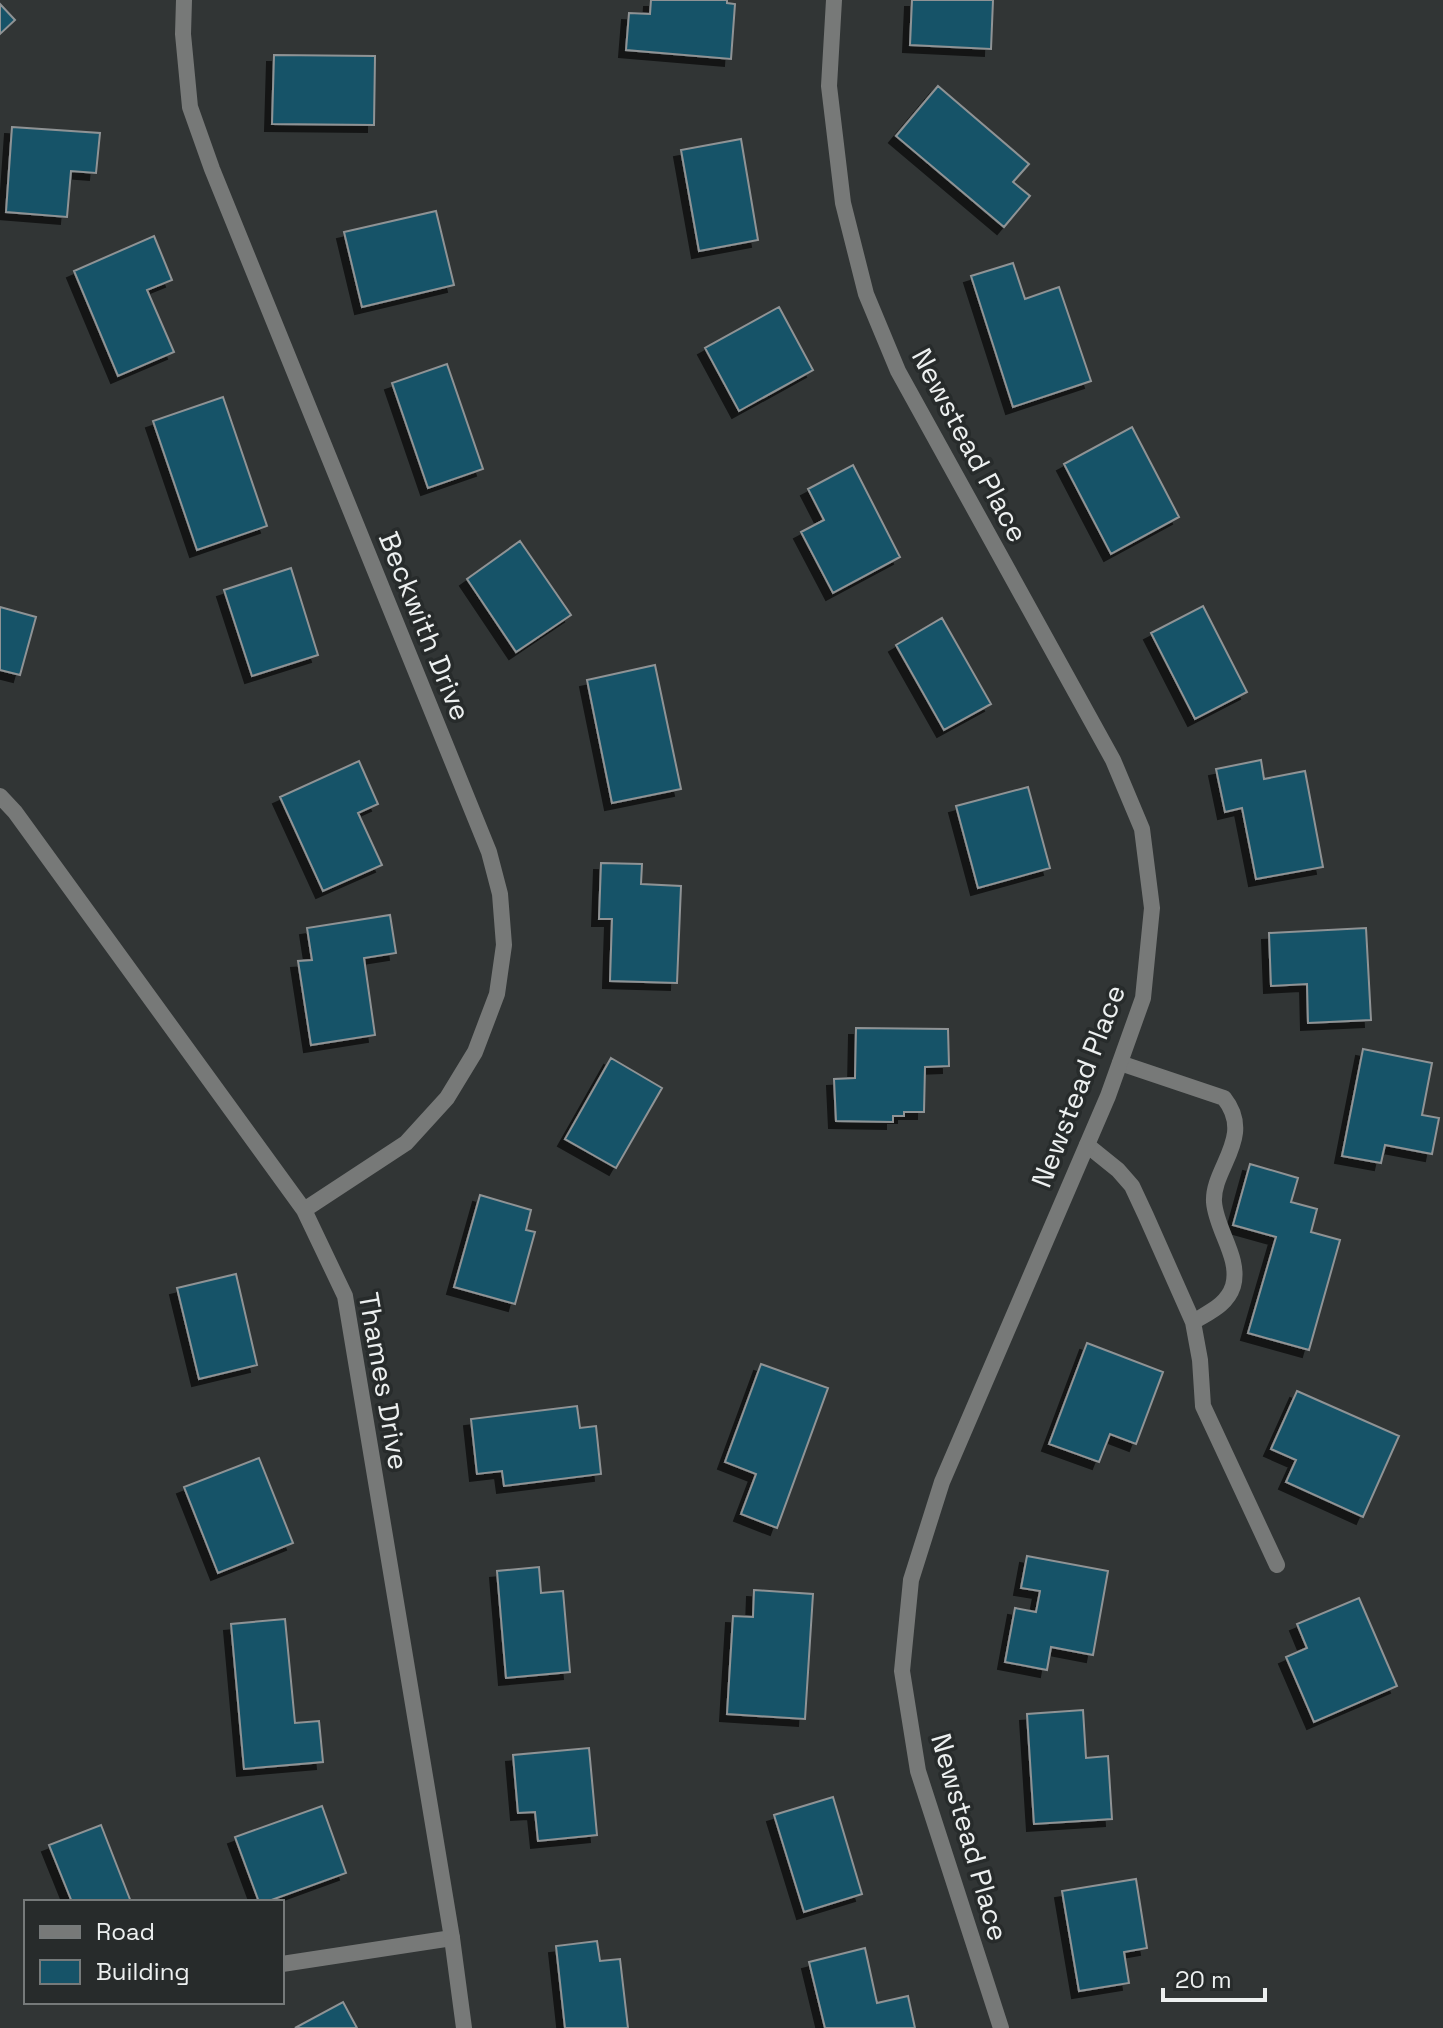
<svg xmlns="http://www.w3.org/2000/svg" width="1443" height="2028" font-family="'Space Grotesk',sans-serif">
  <defs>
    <filter id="shadow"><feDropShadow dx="-7" dy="7" stdDeviation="0" flood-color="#0009"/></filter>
  </defs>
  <rect width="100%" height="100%" fill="#313535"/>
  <!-- building -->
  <path fill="#165368" stroke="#8f9395" stroke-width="2" filter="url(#shadow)" d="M651,0H727V3L735,4L731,59L626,50L629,13L650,14Z
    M912,0H993L991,49L910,45Z
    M0,4L15,20L0,34Z
    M274,55L375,56L374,125L272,124Z
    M938,86L1029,164L1013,182L1030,196L1004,227L896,136Z
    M12,127L100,133L96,173L71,171L67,217L6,212Z
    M741,139L758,240L699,251L681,150Z
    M436,211L454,285L362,307L344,232Z
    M154,236L172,280L147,290L174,352L118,376L74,271Z
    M1013,263L1025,299L1059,287L1091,381L1013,407L971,276Z
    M779,307L813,370L739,411L705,348Z
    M447,364L483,469L428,488L392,383Z
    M223,397L267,526L197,550L153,421Z
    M1132,427L1179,517L1111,554L1064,464Z
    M853,465L900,557L833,593L801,532L824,520L808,489Z
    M520,541L571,615L516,652L467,579Z
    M291,568L318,655L252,676L224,590Z
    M1203,606L1247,692L1195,719L1151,633Z
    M0,607L36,617L20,675L0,670Z
    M942,618L991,704L944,730L896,645Z
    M655,665L681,789L612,803L587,680Z
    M1261,760L1264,779L1305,771L1323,867L1256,879L1242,808L1225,812L1216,769Z
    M359,761L378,804L358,813L382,865L323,891L280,797Z
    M1028,787L1050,868L978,888L956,806Z
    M601,863L642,864L641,884L681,886L677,983L610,981L612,919H599Z
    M390,915L396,953L364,958L375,1035L311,1045L298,961L312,960L307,928Z
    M1366,928L1371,1020L1308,1023L1307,984L1271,986L1269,933Z
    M856,1028L948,1029L949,1066L925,1067L924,1112H904V1116H893V1122L836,1121L834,1079L855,1078Z
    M1363,1049L1432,1063L1422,1115L1439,1118L1432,1154L1385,1145L1381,1163L1342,1156Z
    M611,1058L662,1088L616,1168L565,1139Z
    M1250,1164L1298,1178L1291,1202L1317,1209L1311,1232L1340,1240L1309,1350L1248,1333L1276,1237L1233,1225Z
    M480,1195L531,1210L526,1230L535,1232L515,1304L454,1287Z
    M236,1274L257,1365L199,1379L177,1288Z
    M1087,1343L1163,1372L1136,1444L1110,1434L1099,1462L1049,1444Z
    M761,1364L828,1388L777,1528L741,1514L756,1474L725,1462Z
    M1297,1391L1399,1436L1363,1517L1286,1482L1296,1460L1271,1449Z
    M577,1406L580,1428L596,1426L601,1474L504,1486L502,1471L477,1474L471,1419Z
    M259,1458L293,1543L218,1573L184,1487Z
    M1027,1556L1108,1571L1093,1655L1051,1647L1047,1670L1005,1662L1015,1608L1036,1612L1040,1591L1021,1588Z
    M539,1567L541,1593L563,1591L570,1672L506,1678L497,1571Z
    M754,1590L813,1594L805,1719L727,1714L733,1616L753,1617Z
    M1359,1598L1397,1686L1314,1722L1286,1657L1307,1648L1297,1624Z
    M285,1619L295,1723L319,1721L323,1762L244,1769L231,1624Z
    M1083,1710L1086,1758L1108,1756L1112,1819L1034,1824L1027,1714Z
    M589,1748L597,1835L538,1841L535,1812L518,1813L513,1755Z
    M833,1797L862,1894L804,1912L774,1815Z
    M322,1806L346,1873L266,1902H259L235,1837Z
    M101,1825L131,1902H72L49,1845Z
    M1136,1879L1147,1948L1124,1952L1129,1983L1079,1991L1062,1891Z
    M597,1941L600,1961L620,1959L628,2028H565L556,1946Z
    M865,1948L877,2003L908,1996L915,2028H825L809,1962Z
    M343,2002L357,2028H295Z"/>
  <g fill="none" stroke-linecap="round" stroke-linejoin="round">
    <!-- lane -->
    <path stroke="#777978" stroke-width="16" d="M1120,1063L1224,1098C1255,1137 1212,1168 1214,1202C1216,1230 1241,1258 1233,1286C1227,1305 1209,1312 1193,1322
      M1087,1145L1118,1170L1132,1186L1146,1216L1193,1322L1200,1360L1203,1406L1277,1565
      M282,1964L452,1938"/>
    <!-- street -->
    <path stroke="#777978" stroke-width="16" d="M184,0L183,34L190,107L212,169L489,852L500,894L504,945L497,994L475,1052L447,1098L406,1143L304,1210
      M834,0L829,86L843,203L866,294L898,371L1113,760L1142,829L1152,908L1143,998L1108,1096L942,1482L911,1580L902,1671L918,1771L1001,2028
      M0,796L15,812L304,1210L345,1296L452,1938L464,2028"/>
  </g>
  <g text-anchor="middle" stroke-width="7" stroke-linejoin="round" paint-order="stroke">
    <!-- street labels -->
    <g font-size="28" fill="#edf0f0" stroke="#272b2b">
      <text transform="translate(970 445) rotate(62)" y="10">Newstead Place</text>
      <text transform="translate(425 626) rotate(68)" y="10">Beckwith Drive</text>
      <text transform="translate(1078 1086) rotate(-69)" y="10">Newstead Place</text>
      <text transform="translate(384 1381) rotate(80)" y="10">Thames Drive</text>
      <text transform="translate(970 1837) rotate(74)" y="10">Newstead Place</text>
    </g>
  </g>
  <!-- legend -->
  <rect x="24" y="1900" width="260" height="104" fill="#272b2b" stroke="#767a7a" stroke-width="2"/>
  <rect x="40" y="1926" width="40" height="12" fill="#777978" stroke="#767a7a" stroke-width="2"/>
  <text x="96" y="1940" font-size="24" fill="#edf0f0">Road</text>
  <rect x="40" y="1960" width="40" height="24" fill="#165368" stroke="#767a7a" stroke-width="2"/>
  <text x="96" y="1980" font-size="24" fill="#edf0f0">Building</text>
  <!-- scale -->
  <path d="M1163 1988v12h102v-12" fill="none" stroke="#edf0f0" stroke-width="4"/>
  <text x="1175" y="1988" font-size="24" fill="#edf0f0" stroke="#272b2b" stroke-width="6" paint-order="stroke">20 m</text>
</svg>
